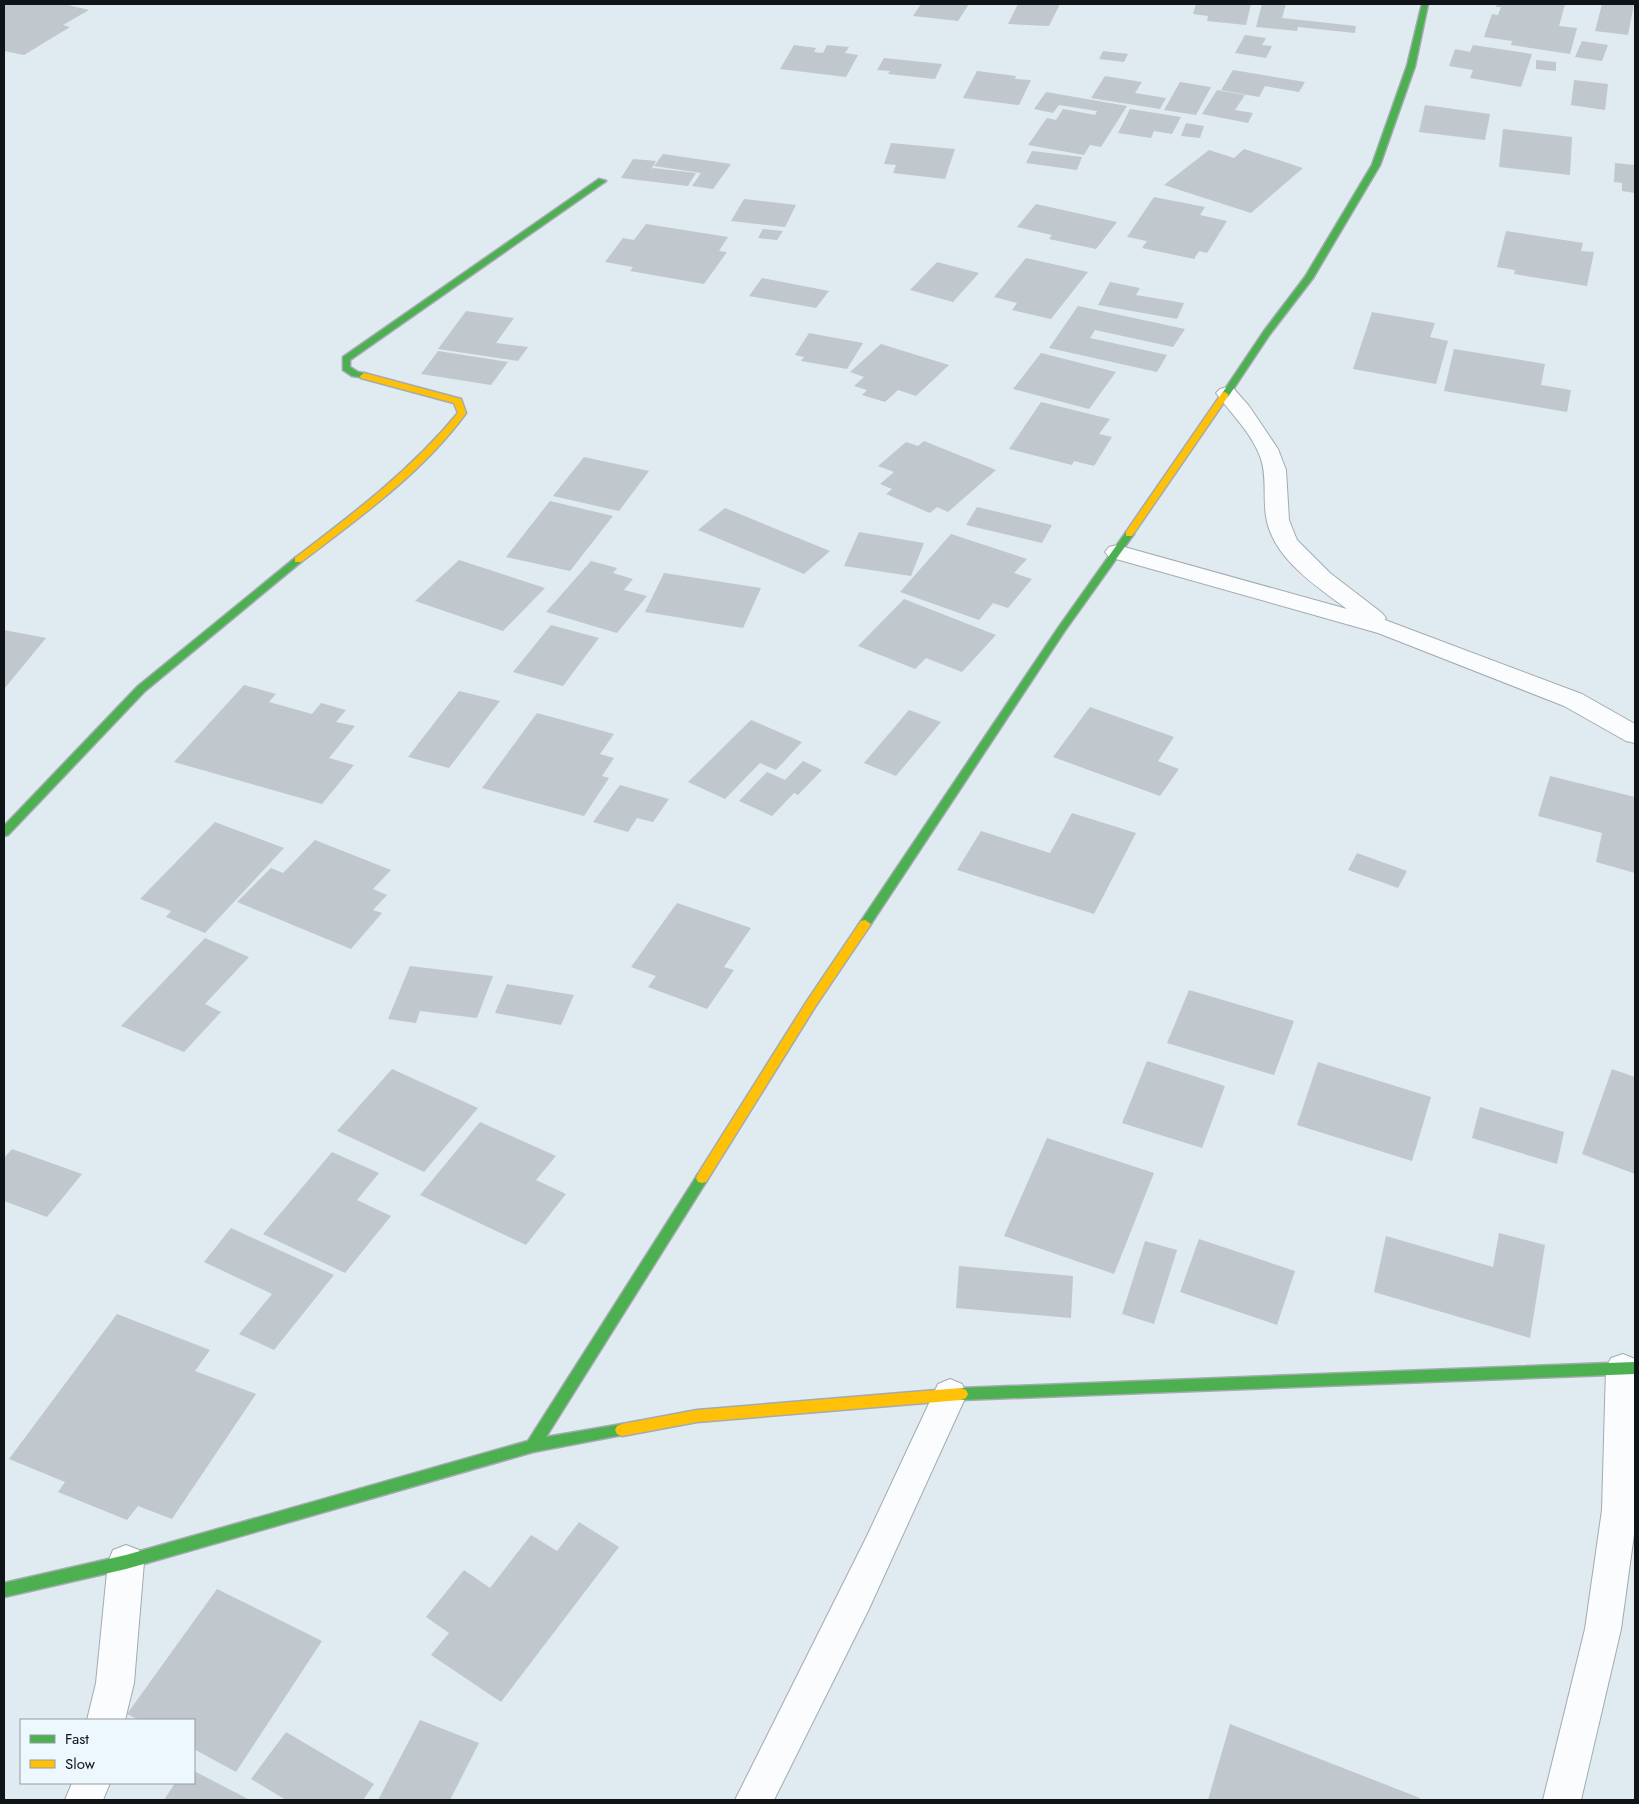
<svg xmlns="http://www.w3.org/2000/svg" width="1639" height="1804" font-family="Jost,sans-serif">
  <rect width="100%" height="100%" fill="#e0eaf1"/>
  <!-- building -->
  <path fill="#c0c7cd" d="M4,4H64L89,10L63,25L70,27L24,55L4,51Z
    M921,4H969L958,21L913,16Z
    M1018,4H1060L1049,26L1008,24Z
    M1196,4H1251L1246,25L1207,21L1208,16L1193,14Z
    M1262,4H1286L1282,18L1356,26L1355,33L1298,27L1297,31L1256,27Z
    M1497,4H1565L1559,26L1577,28L1570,54L1511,45L1512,41L1484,37L1492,14L1498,15L1501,7H1496Z
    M1602,4H1634L1628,35L1595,31Z
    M1245,35L1266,38L1262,45L1272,46L1266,58L1235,53Z
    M1582,41L1608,45L1602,61L1575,57Z
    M794,45L816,48L814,52L823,53L827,45L849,47L845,53L858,55L846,77L780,69Z
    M1473,45L1532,54L1521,87L1470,78L1473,70L1449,66L1455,49L1470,52Z
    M1103,51L1128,54L1124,62L1099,59Z
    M884,58L942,64L935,79L888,74L890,71L877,70Z
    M1536,60L1556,62V71L1536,69Z
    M1233,70L1305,82L1299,92L1265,86L1259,97L1221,90Z
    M977,71L1016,76L1015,79L1031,80L1019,105L963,98Z
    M1105,76L1142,82L1135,93L1166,98L1160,109L1091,98Z
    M1574,80L1608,84L1605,110L1571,105Z
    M1180,82L1211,87L1196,115L1164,110Z
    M1217,90L1245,95L1235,110L1253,113L1248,123L1202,114Z
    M1046,92L1127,106L1101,147L1090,145L1084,155L1028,145L1047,118L1056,120L1063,109L1095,115L1097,111L1059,105L1053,113L1034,109Z
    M1425,105L1490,114L1485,140L1419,132Z
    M1130,109L1181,117L1172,134L1154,131L1151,138L1118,133Z
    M1186,123L1204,126L1200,138L1181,136Z
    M1503,129L1572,137L1570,175L1499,167Z
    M891,143L955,149L945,179L893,173L896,165L884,164Z
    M1244,149L1303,168L1251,213L1164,185L1209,150L1234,158Z
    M1032,151L1082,157L1077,170L1026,163Z
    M663,154L731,164L713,189L692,186L701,173L654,166Z
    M633,159L656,161L651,170L653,168L696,173L688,186L621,178Z
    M1615,163L1635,165V193L1622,191V183L1614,182Z
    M1154,197L1205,207L1200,215L1227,221L1207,253L1199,251L1194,259L1142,248L1147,241L1127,237Z
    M744,199L796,205L785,227L731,221Z
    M1036,204L1117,222L1096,249L1049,239L1052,235L1017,227Z
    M646,224L728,237L719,251L727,252L704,284L630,271L633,267L605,262L623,238L634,240Z
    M763,229L783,231L777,240L758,238Z
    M1506,231L1583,243L1581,251L1594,252L1587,286L1514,274L1515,270L1497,267Z
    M1026,258L1088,272L1051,319L1012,310L1017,303L994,297Z
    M937,262L979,273L953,302L910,290Z
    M762,278L829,291L816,308L749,296Z
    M1110,282L1140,288L1136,295L1184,303L1177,319L1098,305Z
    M1078,306L1185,329L1173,347L1095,330L1090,338L1167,355L1157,372L1049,348Z
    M466,311L514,318L496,343L528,347L518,361L438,349Z
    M1372,312L1435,323L1430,337L1448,341L1436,384L1353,369Z
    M809,333L863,343L847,369L801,361L804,357L795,355Z
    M881,344L949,365L916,396L898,390L885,402L862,395L867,390L854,386L864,377L850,372Z
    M1454,349L1545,364L1541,385L1571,390L1567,412L1444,391Z
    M438,351L508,362L491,385L421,374Z
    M1041,353L1116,372L1089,409L1013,389Z
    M1041,402L1110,419L1099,434L1112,437L1094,466L1074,461L1072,465L1009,449Z
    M924,441L996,470L948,512L937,507L930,513L886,494L892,489L880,484L894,472L878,466L906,442L918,446Z
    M584,457L649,471L619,511L553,496Z
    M550,501L613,516L570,571L506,557Z
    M977,507L1052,525L1042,543L966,525Z
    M725,508L830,551L804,574L698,530Z
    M859,532L924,543L911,576L844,566Z
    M951,534L1027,559L1014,573L1032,579L1008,608L993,603L979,620L900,592Z
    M459,560L545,588L503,631L415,601Z
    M591,561L617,568L613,573L633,579L624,590L647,596L617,633L546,612Z
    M664,573L761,588L743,628L645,612Z
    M904,599L996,635L962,672L926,658L915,669L858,646Z
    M551,625L599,638L563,686L513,672Z
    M4,630L46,638L4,689Z
    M244,685L276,694L269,702L312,714L321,703L346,710L336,722L355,726L329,758L354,765L322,804L174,762Z
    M459,691L500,701L449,768L408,757Z
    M1090,707L1174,737L1158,761L1179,769L1160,796L1053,757Z
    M909,710L941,722L896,776L864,763Z
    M537,713L614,734L600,754L614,758L602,776L609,778L584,816L482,788Z
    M751,720L802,742L776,770L760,763L725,799L688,782Z
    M803,761L822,770L798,795L794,793L772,816L739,801L767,772L785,780Z
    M1550,776L1635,797V873L1596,862L1602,833L1538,816Z
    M620,785L669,799L653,822L637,818L628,832L593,822Z
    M1072,813L1136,833L1094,914L957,870L981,831L1050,853Z
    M215,822L284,848L205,933L166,917L171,911L140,899Z
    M315,840L391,870L373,889L387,895L373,910L382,913L351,949L237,902L271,868L283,873Z
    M1357,853L1407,871L1398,888L1348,870Z
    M677,903L751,928L724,967L734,970L707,1009L648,987L656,976L631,967Z
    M205,938L249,957L205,1004L221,1012L184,1052L121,1026Z
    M410,966L493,976L477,1018L420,1011L416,1023L388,1019Z
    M507,984L574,995L561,1025L495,1013Z
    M1189,990L1294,1021L1274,1075L1167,1043Z
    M1147,1061L1225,1086L1202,1148L1122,1123Z
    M1318,1062L1431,1097L1412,1161L1297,1125Z
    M392,1069L478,1108L424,1172L337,1131Z
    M1612,1069L1635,1077V1174L1582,1154Z
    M1480,1107L1564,1132L1557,1164L1472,1138Z
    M480,1122L556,1156L536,1180L566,1194L526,1245L420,1195Z
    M1047,1138L1154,1173L1114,1274L1004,1236Z
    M12,1149L82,1174L47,1217L4,1201V1158Z
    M332,1152L379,1173L357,1200L391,1216L345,1273L263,1234Z
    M231,1228L334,1275L274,1350L239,1334L272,1294L204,1262Z
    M1499,1233L1545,1245L1530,1338L1374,1292L1386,1236L1493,1267Z
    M1199,1239L1295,1271L1277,1325L1180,1292Z
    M1145,1241L1177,1250L1154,1324L1122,1314Z
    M959,1266L1073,1276L1071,1318L956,1308Z
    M117,1314L210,1350L195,1371L256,1394L172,1519L138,1506L127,1520L58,1492L65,1482L9,1459Z
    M579,1522L619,1547L501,1702L431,1655L449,1633L426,1617L464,1570L490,1588L531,1535L557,1551Z
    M217,1589L322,1641L236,1772L194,1749V1720H139L127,1714Z
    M420,1720L479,1743L450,1800H378Z
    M1230,1724L1420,1798V1800H1208Z
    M286,1732L374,1784L363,1800H286L251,1779Z
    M194,1771L250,1800H164L175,1783H194Z"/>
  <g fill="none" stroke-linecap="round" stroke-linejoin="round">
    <defs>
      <path id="street" d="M1227,387L1234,389L1249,406L1278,449L1286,470L1289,520L1297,540L1330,573L1382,613L1386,618L1385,620L1582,694L1635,724V743L1626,741L1564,706L1378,633L1109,557L1105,552L1109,547L1117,545L1347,609C1316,586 1272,558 1266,516C1263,498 1267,478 1261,459C1252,433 1232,415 1216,393L1220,389Z
        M1623,1354L1635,1359V1527L1621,1629L1581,1800H1543L1585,1629L1602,1510L1606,1368L1611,1358Z
        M950,1379L962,1384L967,1394L868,1611L774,1800H735L867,1536L938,1384Z
        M126,1545L139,1550L144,1562L134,1683L125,1720H87L96,1683L108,1562L113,1550Z
        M72,1783H110L103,1800H65Z"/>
      <path id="fast" d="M1422,4H1428L1415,66L1380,165L1313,278L1270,334L1228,397H1222L1221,395L1264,331L1305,277L1372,165L1407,66Z
        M599,179L606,181L350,360V367L358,372L367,374V378L352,376L343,370V357Z
        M1129,531L1134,534L1064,632L869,927H861L859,924L861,921L1058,628L1126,532Z
        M298,557L301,558V562L145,691L8,835L4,836V826L137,687L295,558Z
        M702,1173L706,1174L708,1178L706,1182L546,1437L622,1424L627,1426L629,1430L627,1434L533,1452L126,1569L4,1597V1583L126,1555L528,1441L698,1174Z
        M1635,1362V1374L961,1400L956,1398L954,1394L956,1390L961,1388Z"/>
      <path id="slow" d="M364,373L461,399L466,413C422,473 360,517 301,562H295V558C353,514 411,470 458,413L454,403L361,378L360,376Z
        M1225,392L1229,395L1132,536H1126V532L1222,393Z
        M865,920L871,924L869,927L815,1007L706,1182L702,1183L698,1182L696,1178L698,1174L807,1001L861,921Z
        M961,1388L966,1390L968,1394L966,1398L961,1400L697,1422L622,1436L617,1434L615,1430L617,1426L622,1424L697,1410Z"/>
    </defs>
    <!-- street casing -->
    <use href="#street" stroke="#a3abb0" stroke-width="2"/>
    <!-- fast casing -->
    <use href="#fast" stroke="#a3abb0" stroke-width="3"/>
    <!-- slow casing -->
    <use href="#slow" stroke="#a3abb0" stroke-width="3"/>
    <!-- street -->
    <use href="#street" fill="#fafcfd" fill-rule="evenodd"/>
    <!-- fast -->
    <use href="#fast" fill="#4caf50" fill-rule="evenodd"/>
    <!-- slow -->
    <use href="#slow" fill="#ffc107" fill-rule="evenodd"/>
  </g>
  <!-- border -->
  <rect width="1639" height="1804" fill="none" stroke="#0e1418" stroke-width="10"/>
  <!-- legend -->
  <rect x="20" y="1719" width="175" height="65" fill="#edf7fe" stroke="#949ca2"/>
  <rect x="30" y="1735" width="25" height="8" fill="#4caf50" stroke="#949ca2"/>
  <text x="65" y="1744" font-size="15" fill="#0e1418">Fast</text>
  <rect x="30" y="1760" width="25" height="8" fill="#ffc107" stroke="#949ca2"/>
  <text x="65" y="1769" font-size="15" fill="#0e1418">Slow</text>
</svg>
